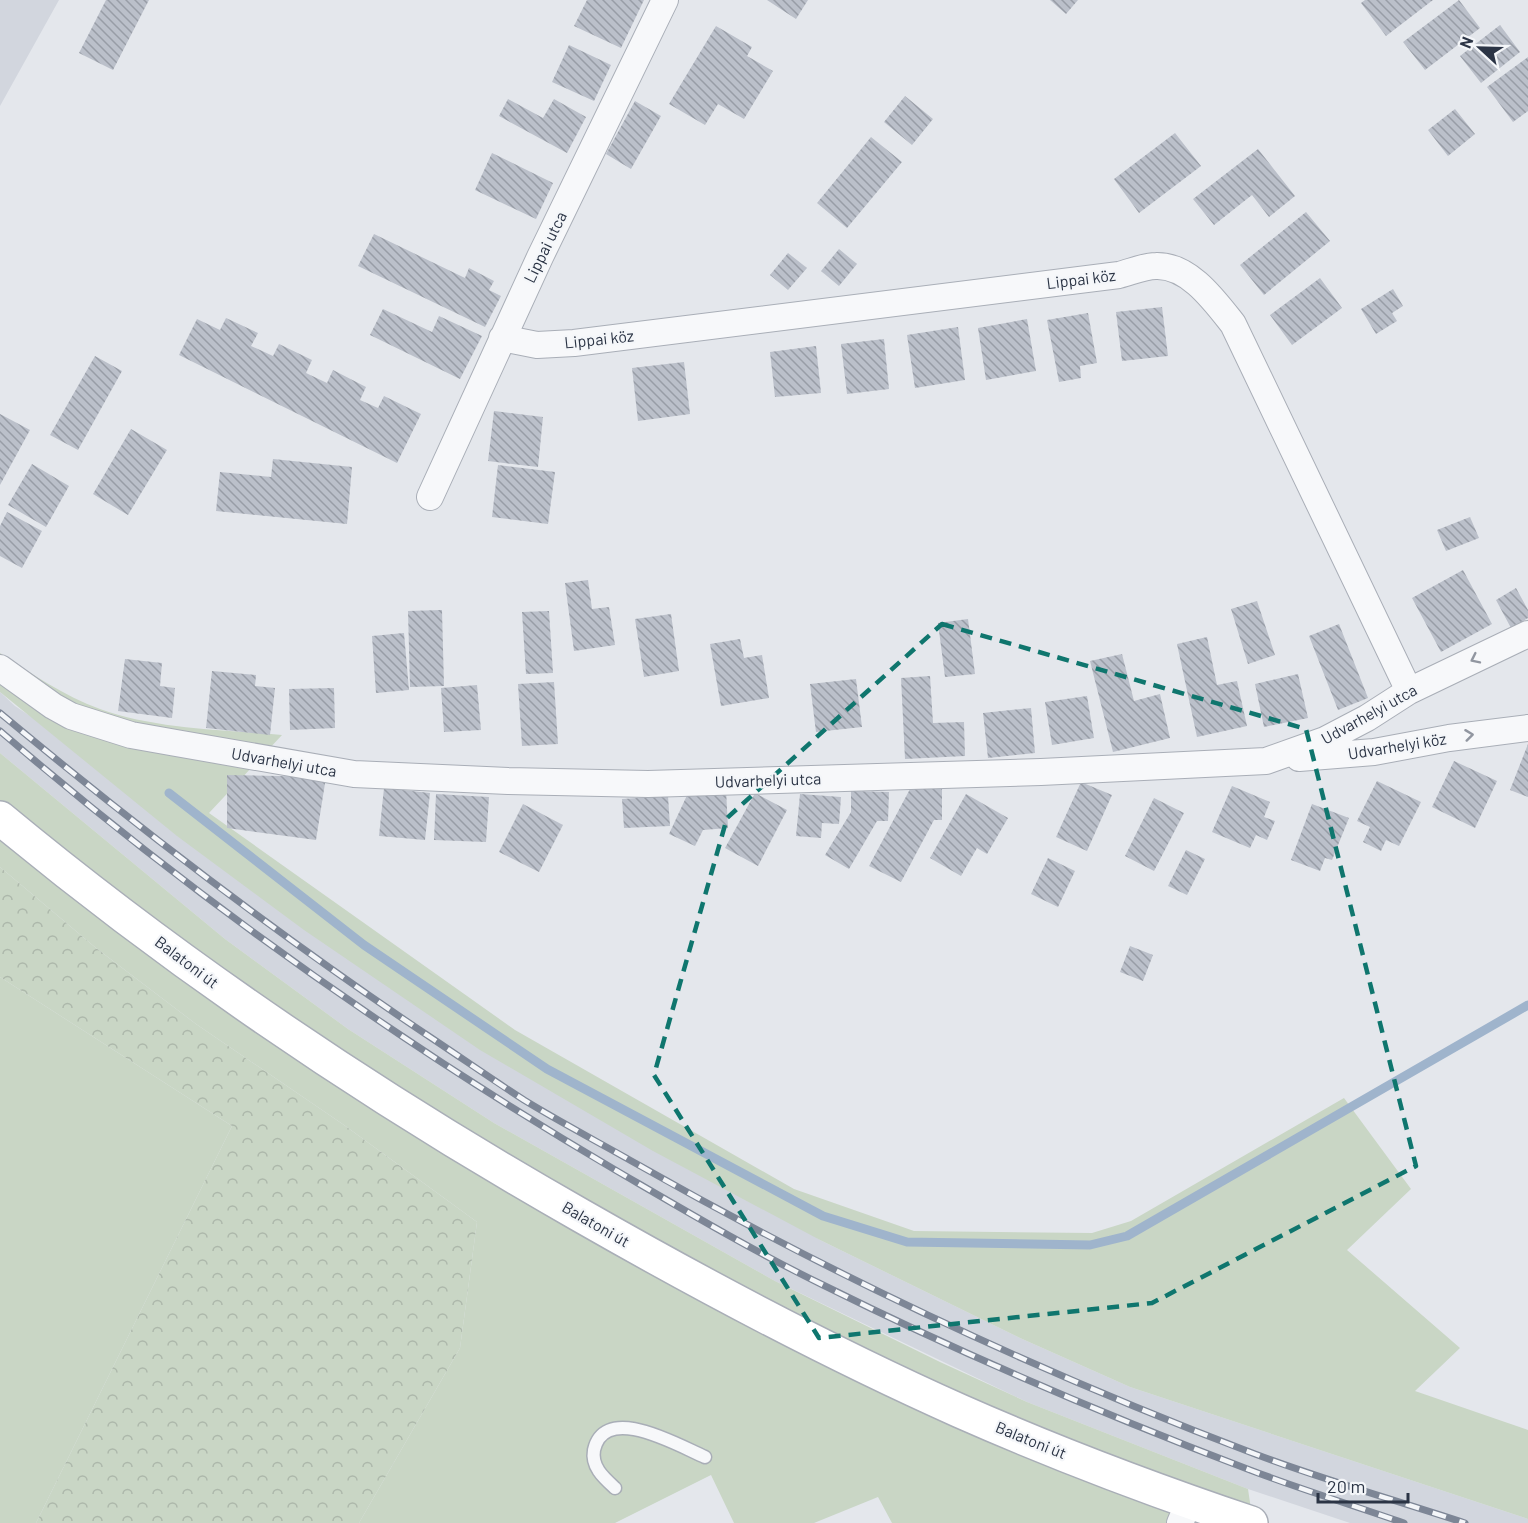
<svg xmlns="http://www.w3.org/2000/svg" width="1528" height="1523" font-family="Barlow,sans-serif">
  <defs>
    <pattern id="forest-crowns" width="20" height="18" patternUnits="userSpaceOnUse" patternTransform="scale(1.5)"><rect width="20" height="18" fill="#c9d6c5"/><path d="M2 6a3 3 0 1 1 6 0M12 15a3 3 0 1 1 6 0" fill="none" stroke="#adb8ab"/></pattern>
    <pattern id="building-back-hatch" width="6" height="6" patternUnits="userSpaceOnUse" patternTransform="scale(1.5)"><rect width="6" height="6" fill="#bbc0ca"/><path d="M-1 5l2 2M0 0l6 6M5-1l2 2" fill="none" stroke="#989da6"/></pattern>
  </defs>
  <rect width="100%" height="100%" fill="#e4e7ec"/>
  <!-- built -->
  <path fill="#d2d6de" d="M0,0H59L0,106Z
    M0,692L15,706L820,1240L1020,1338L1130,1387L1528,1519V1523H1350L1248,1489L1027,1402L775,1281L494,1123L348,1029L225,939L0,753Z"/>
  <!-- grass -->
  <path fill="#c9d6c5" d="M0,653C32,674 64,696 100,709C154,729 225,730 282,735L209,813L515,1030L794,1189L914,1231L1092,1233L1131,1221L1344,1098L1411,1189L1347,1250L1460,1348L1415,1391L1528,1430V1519L1130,1387L1020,1338L820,1240L653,1151L480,1050L304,930L177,836L0,692Z
    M0,753L225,939L348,1029L494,1123L775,1281L940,1362L1027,1402L1248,1489L1253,1523H892L878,1497L814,1523H734L711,1475L615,1523H359L460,1348L477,1222L344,1125L196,1024L96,948L0,867Z
    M0,977L232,1126L36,1523H0Z"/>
  <!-- forest -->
  <path fill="url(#forest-crowns)" d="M0,867L96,948L196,1024L344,1125L477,1222L460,1348L359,1523H36L232,1126L0,977Z"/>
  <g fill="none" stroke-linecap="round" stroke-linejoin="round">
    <!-- stream -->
    <path stroke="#9fb4cc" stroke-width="9" d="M169,793L364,945L547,1069L823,1216L907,1242L1090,1245L1127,1236L1528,1005"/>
  </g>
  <!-- building -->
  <path fill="url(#building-back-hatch)" d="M106,0H149L113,70L79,53Z
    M587,0H644L621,48L574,26Z
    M767,0H808L796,19Z
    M1050,0H1078L1066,14Z
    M1365,0H1433L1386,36L1361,3Z
    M1459,0L1480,28L1425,70L1403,42Z
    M1500,25L1520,52L1481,83L1460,56Z
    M716,26L752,47L747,56L773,71L744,119L718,104L705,125L669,104Z
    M569,45L611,65L594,101L552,82Z
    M1528,57V111L1513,122L1487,87Z
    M905,96L933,119L912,145L884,122Z
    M508,99L543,118L554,99L586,117L567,153L499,116Z
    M635,101L661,116L631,169L606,154Z
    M1455,109L1475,134L1448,156L1428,130Z
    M1175,133L1201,166L1139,213L1114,179Z
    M871,137L902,162L847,228L817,203Z
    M1258,149L1295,196L1269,217L1252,195L1214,225L1193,199Z
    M492,153L553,183L536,219L475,190Z
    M1306,212L1330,241L1264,295L1240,265Z
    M374,234L465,278L469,268L494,281L489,290L501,296L485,327L358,266Z
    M839,249L857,264L839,286L821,271Z
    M788,253L807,268L788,290L770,275Z
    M1320,278L1342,308L1292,345L1270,315Z
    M1393,289L1403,306L1392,313L1397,321L1376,334L1361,309Z
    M1162,307L1168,356L1122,361L1116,312Z
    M383,309L432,332L439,316L482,336L460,379L370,335Z
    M1088,313L1097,363L1080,366L1081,378L1059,382L1047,320Z
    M226,318L258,333L251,346L273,356L279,344L312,360L306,373L327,383L333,370L366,387L360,400L378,408L384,396L421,414L397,463L179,355L197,319L220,330Z
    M1027,319L1036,371L986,380L978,328Z
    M958,327L965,380L915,388L907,335Z
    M884,339L889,389L847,394L841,344Z
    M816,346L821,393L775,397L770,352Z
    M95,356L122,371L78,450L50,435Z
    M684,362L690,414L638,421L632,368Z
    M494,411L543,417L538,467L488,461Z
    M0,414L30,430L0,485Z
    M131,429L167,450L128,515L93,494Z
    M273,459L352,467L347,524L216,511L220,472L271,477Z
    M32,464L69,486L46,527L8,505Z
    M498,465L555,472L548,524L492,517Z
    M7,512L42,531L22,568L0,556V526Z
    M1470,517L1479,538L1446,551L1437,530Z
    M1463,570L1492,624L1441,652L1412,598Z
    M588,580L592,609L609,607L615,645L574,651L565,583Z
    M1516,588L1528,610V618L1511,628L1496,600Z
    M1257,601L1275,655L1248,664L1231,609Z
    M442,610L444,686L410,687L408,611Z
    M549,611L553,673L526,674L522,612Z
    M671,614L679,671L644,677L635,619Z
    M968,619L975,674L945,677L938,623Z
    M1339,624L1368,698L1338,710L1309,636Z
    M404,633L409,690L376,693L372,636Z
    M1207,637L1217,685L1237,681L1247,726L1197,737L1177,644Z
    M740,639L744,658L762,655L769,698L721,706L710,644Z
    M1122,654L1134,701L1160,694L1170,738L1113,752L1090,661Z
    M125,659L162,663L160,686L175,688L172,718L118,711Z
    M212,671L256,675L255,686L275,688L270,735L206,728Z
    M1298,674L1308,718L1264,727L1255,684Z
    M930,676L933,723L964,722L965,756L905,759L901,678Z
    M856,679L862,727L816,732L810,684Z
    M554,682L558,744L522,746L518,684Z
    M477,685L481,730L444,732L441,688Z
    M334,688L335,728L290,730L289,689Z
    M1087,696L1094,738L1052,745L1045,702Z
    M1031,708L1035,753L988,758L983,713Z
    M1528,744V797L1510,790Z
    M1454,761L1497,781L1475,828L1432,807Z
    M227,775L326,777L316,840L227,828Z
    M1377,781L1421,802L1399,846L1386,840L1381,851L1363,842L1370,827L1357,821Z
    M1081,782L1112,795L1087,851L1056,837Z
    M1232,786L1270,802L1264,817L1275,821L1267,840L1256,835L1250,848L1212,832Z
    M384,788L430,793L425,840L379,836Z
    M726,789L728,828L703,830L695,846L669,834L689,791Z
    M910,789H942V820H934L901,882L869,866Z
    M851,791L889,792L888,821H877L849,869L825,855L851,812Z
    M755,793L787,810L758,866L725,848Z
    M436,794L489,797L486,842L434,840Z
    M800,794L841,797L839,824L822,823L821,838L796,836Z
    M966,794L1008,818L987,854L977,848L961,876L930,858Z
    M668,796L670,826L624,828L622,799Z
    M1154,798L1184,813L1154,871L1125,856Z
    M523,804L563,825L539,872L499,852Z
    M1312,804L1349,818L1332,860L1325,858L1320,871L1291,860Z
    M1186,850L1205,859L1187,895L1168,886Z
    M1048,858L1075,871L1058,907L1031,894Z
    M1130,946L1153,955L1143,981L1120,972Z"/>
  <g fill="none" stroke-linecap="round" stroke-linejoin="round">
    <defs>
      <path id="lane" d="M615,1488C604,1478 591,1467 594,1450C605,1402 679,1446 705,1457"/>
      <path id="street" d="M502,338L537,345L574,343L1119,275C1131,272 1144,266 1156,266C1189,265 1214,300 1233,324L1409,691
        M430,497L540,257L665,0
        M0,668L53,706L71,716L131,735L176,743L354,774L508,781L648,784L1041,772L1266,761L1325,740L1367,718L1409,691L1528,634
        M1299,758L1374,752L1449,738L1528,728
        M1180,1523L1189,1502"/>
      <path id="secondary" d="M0,818C181,968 376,1099 580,1215C704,1286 830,1353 960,1411C1055,1453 1153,1490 1251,1523"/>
    </defs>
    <!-- lane casing -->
    <use href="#lane" stroke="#a9aeb7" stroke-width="15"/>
    <!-- street casing -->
    <use href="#street" stroke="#a9aeb7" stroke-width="28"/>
    <!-- secondary casing -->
    <use href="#secondary" stroke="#a9aeb7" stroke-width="36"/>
    <!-- lane -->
    <use href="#lane" stroke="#f7f8fa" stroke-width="12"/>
    <!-- street -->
    <use href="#street" stroke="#f7f8fa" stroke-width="26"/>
    <!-- secondary -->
    <use href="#secondary" stroke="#fff" stroke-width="33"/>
    <defs>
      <path id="rail" d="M0,713C139,829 282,938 433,1039C463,1059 493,1080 524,1100C560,1122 598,1142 635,1163C834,1276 1041,1373 1255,1454C1324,1480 1395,1500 1465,1523
        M0,731C192,896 399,1043 617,1171C684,1210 753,1251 823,1285C962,1354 1105,1415 1250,1470C1300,1489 1352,1505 1404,1523"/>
    </defs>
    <!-- rail casing -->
    <use href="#rail" stroke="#7d8696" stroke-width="7"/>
    <!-- rail -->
    <use href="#rail" stroke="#f4f6f9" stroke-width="4.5" stroke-dasharray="14" stroke-linecap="butt"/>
  </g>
  <!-- one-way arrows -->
  <defs><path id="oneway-chevron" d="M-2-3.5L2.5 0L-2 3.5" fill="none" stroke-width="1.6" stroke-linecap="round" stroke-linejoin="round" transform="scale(1.5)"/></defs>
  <g stroke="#9196a0">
    <use href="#oneway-chevron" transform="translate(1475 659) rotate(154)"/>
    <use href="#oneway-chevron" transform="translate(1469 735) rotate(-7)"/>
  </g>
  <!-- marked area -->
  <path fill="none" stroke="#0f766e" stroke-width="4.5" stroke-dasharray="12 8" stroke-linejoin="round" d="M942,624L1306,729L1416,1166L1152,1303L819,1338L654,1075L727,818Z"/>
  <g text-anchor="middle" stroke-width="4.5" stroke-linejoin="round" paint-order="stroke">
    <!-- street labels -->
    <g font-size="16" fill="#2b3445" stroke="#f4f6f9">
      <text transform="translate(545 247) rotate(-64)" y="6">Lippai utca</text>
      <text transform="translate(1081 279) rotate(-7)" y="6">Lippai köz</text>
      <text transform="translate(599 339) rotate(-6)" y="6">Lippai köz</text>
      <text transform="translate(1369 714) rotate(-29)" y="6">Udvarhelyi utca</text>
      <text transform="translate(1397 746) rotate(-9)" y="6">Udvarhelyi köz</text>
      <text transform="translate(284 762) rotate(10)" y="6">Udvarhelyi utca</text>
      <text transform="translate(768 780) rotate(-2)" y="6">Udvarhelyi utca</text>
      <text transform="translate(187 962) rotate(37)" y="6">Balatoni út</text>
      <text transform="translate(596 1224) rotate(30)" y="6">Balatoni út</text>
      <text transform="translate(1031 1440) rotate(22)" y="6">Balatoni út</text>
    </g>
  </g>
  <!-- north arrow -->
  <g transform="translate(1480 48) rotate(292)" stroke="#f4f6f9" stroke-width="4.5" paint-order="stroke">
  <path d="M0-4.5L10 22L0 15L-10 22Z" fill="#2b3445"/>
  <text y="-9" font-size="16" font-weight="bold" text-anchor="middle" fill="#2b3445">N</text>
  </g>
  <!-- scale -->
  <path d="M1318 1493v9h90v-9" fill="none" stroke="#2b3445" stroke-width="3"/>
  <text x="1327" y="1493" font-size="18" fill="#2b3445" stroke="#f4f6f9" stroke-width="4.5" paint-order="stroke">20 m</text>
</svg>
